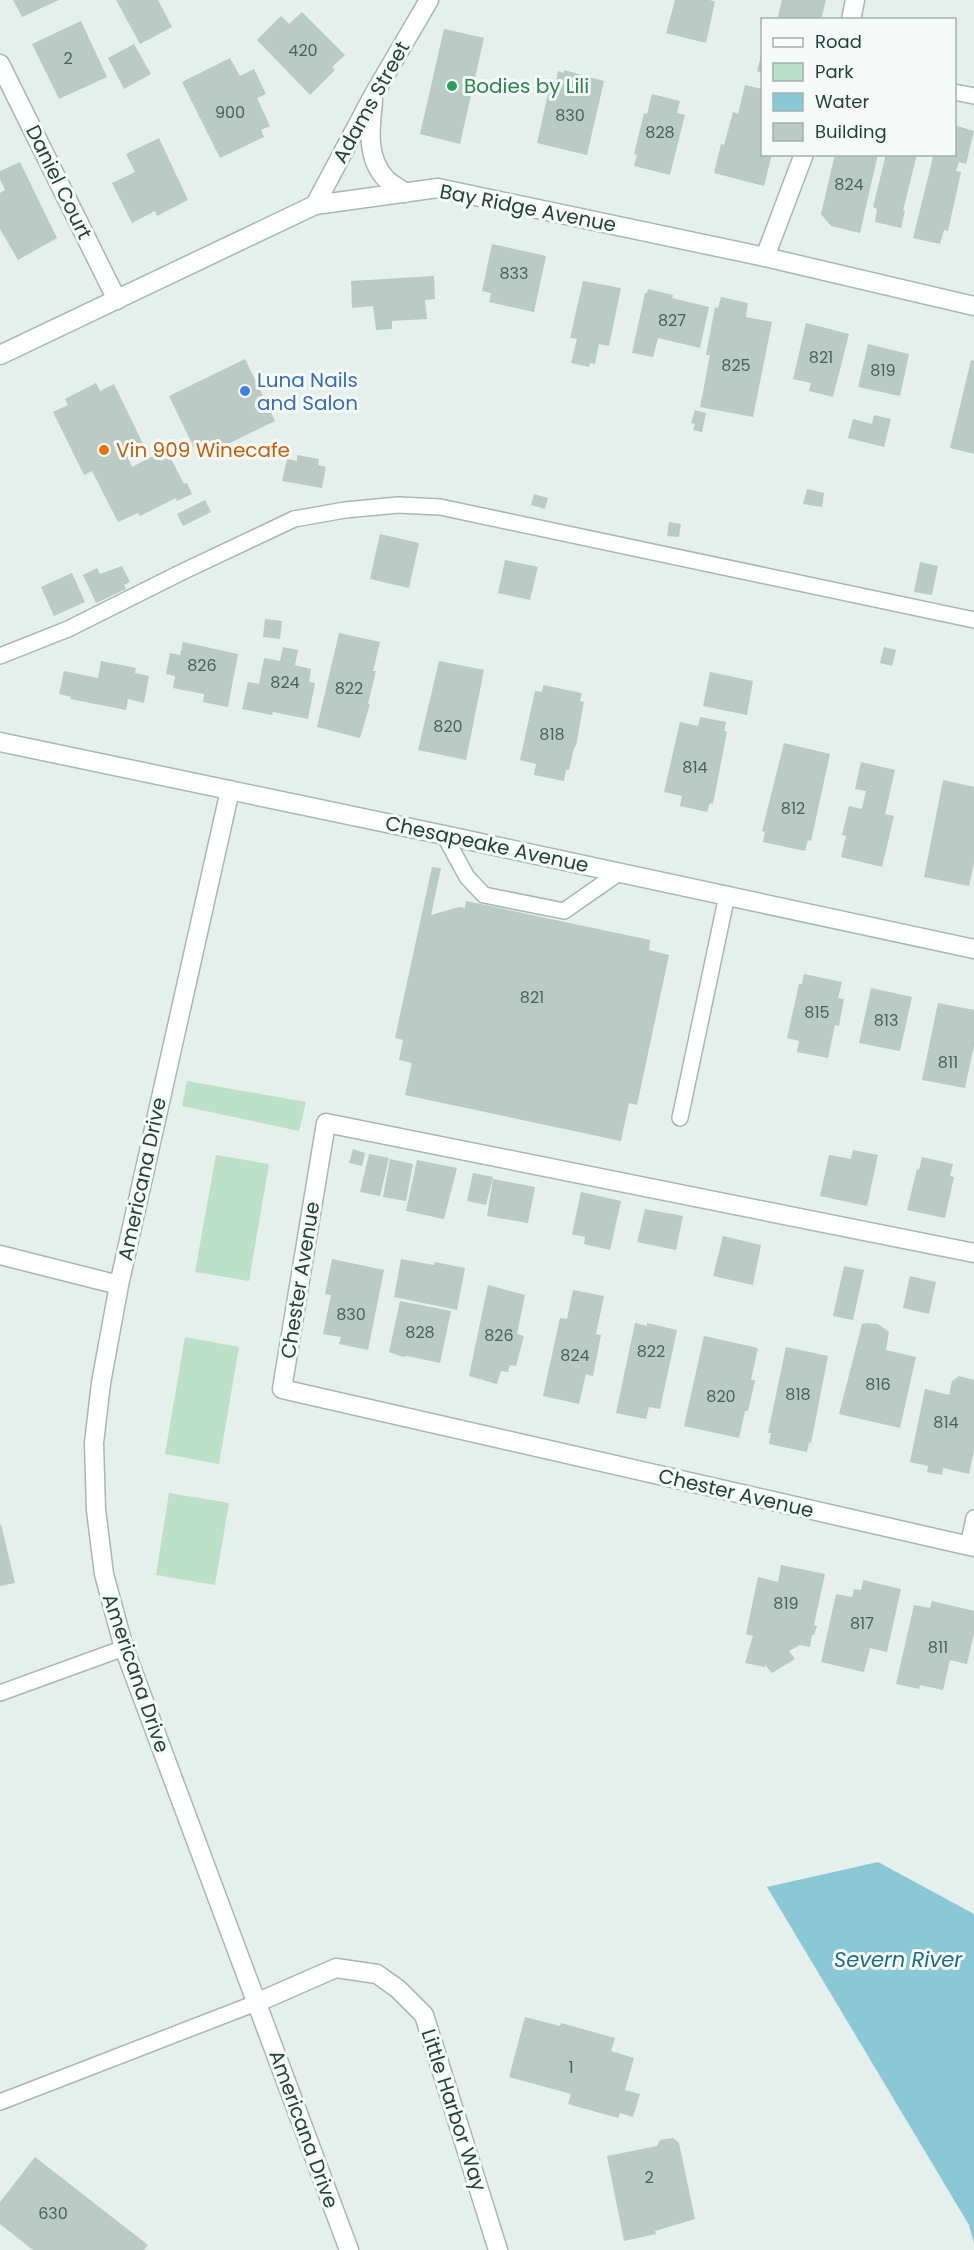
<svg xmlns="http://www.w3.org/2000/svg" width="974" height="2250" font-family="Poppins,sans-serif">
  <rect width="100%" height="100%" fill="#e5efeb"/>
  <!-- green -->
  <path fill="#bde1c8" d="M187,1081L306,1102L299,1131L182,1106Z
    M216,1155L269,1164L249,1281L195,1272Z
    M185,1337L239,1347L219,1464L165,1454Z
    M169,1493L229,1503L215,1585L156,1575Z"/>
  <!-- water -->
  <path fill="#8bc8d6" d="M878,1862L974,1914V2244L969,2225L767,1887Z"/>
  <!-- building -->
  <path fill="#bacac4" d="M13,0H59L22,17Z
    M116,0H158L172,27L140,44Z
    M675,0H710L715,2L706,43L666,33Z
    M782,0H826L821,20H777Z
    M302,12L345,55L332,67L335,70L310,95L257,40L281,16L289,24Z
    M81,21L107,77L59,99L32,44Z
    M444,29L484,38L460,144L420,134Z
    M134,44L151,74L124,89L108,58Z
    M762,52V73L757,71Z
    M230,58L240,76L254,69L266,94L257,98L270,126L261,130L264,137L220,158L182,82Z
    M564,70L604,81L587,155L537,143L550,85L555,86L558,71L564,73Z
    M745,85L762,89V154H771V158L764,186L714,173L721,144L724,145L733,112L738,114Z
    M652,94L680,101L677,113L685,115L670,175L634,166L637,155L634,154L644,113L647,114Z
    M954,125L974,131L966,164L959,162L956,171L961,172L948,231L944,230L940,244L913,238L933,157L929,154H954Z
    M159,138L188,200L157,216L155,211L132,223L112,183L135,172L126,154Z
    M835,154H878L860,233L831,226L821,214Z
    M886,154H917L903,211H905L901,228L875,222L877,209L873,207Z
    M20,162L57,238L18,260L0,229V193L5,190L0,179V171Z
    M492,244L546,256L534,312L489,302L491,293L482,291Z
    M434,276L435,299L425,300L427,319L392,321V329L376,330L373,306L352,308L351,281Z
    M583,281L621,288L609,346L599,344L595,364L590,363L589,367L571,363L577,339L570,338Z
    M648,289L673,295L672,298L709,307L700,348L658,338L653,357L632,353L645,293H647Z
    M721,297L748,303L746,317L772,322L753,417L700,407L710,355H706L715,307L718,308Z
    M806,323L849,334L833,397L809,391L811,383L793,379Z
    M868,344L909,354L900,396L858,387Z
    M245,359L275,421L199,458L169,396Z
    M971,360L974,361V454L950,448Z
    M96,383L100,391L114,384L144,446L127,455L132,467L157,454L161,461L170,457L184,484L187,483L192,494L177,501L176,498L140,516L138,513L118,522L92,471L84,475L53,412L68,405L65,399Z
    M695,410L706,413L702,432L693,430L695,424L691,423Z
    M874,415L891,419L884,447L848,438L853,419L872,424Z
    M297,455L319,459L318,465L326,467L322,488L282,481L287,459L297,461Z
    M807,489L824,493L822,507L803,504Z
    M534,494L548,498L545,509L531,505Z
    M205,500L211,512L183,526L177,514Z
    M669,522L681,524L679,537L667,536Z
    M380,534L419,543L409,588L370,579Z
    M505,560L538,567L530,600L498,593Z
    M920,562L938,566L932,595L914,592Z
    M122,566L130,582L124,585L126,589L96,603L83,575L97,568L100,574Z
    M72,573L85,602L54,616L41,587Z
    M265,619L282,621L280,639L263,637Z
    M339,633L380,642L373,671H376L368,704H370L360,738L317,727Z
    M183,642L238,654L228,707L203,702L204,694L173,688L175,676L166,674L170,653L180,655Z
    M283,647L298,650L295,665L311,669L309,682L315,683L308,719L273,712L272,715L242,709L248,682L259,684L264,658L280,661Z
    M884,647L896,650L892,666L880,663Z
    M101,661L136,668L135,673L149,676L144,703L128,699L126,710L70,699L71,697L59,694L64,671L98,678Z
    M439,661L484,670L466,760L418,750Z
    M710,672L753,681L747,715L703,706Z
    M543,685L582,693L580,701L584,702L576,746L574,748L569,770H566L564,781L534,775L536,764L520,760L535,691L542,692Z
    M700,717L726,722L724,731L727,732L713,804L710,803L707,812L680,806L682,796L664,792L680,722L698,726Z
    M784,743L830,754L811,841L808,840L805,851L763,842L765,832L762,831Z
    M861,762L895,770L885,814L894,816L882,867L841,857L846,836L842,835L849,806L862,809L866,791L855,789Z
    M943,780L974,787V863L969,886L924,877Z
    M432,867L441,868L431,915L459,907L465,908L466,901L650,940L649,950L669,955L637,1105L629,1103L621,1141L405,1095L412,1063L399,1060L403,1040L395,1038Z
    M804,974L842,982L838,998L844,999L839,1026L835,1025L828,1058L797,1052L799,1041L787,1038L799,984H802Z
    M871,988L912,997L900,1051L859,1043Z
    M938,1003L974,1010V1045L965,1088L922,1080Z
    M353,1149L365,1153L362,1166L349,1163Z
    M853,1150L878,1155L867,1206L820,1196L829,1155L851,1159Z
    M369,1154L389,1158L380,1196L360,1192Z
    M922,1157L953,1164L950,1176L954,1177L945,1218L907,1210L917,1169L919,1170Z
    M390,1159L413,1164L406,1201L383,1197Z
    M417,1160L457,1168L444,1219L406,1211Z
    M473,1173L493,1177L486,1205L467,1201Z
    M493,1179L535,1187L528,1223L487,1216Z
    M581,1192L621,1201L610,1250L584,1244L585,1237L572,1234Z
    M645,1209L683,1216L676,1250L637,1242Z
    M723,1236L761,1245L753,1285L713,1276Z
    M332,1259L384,1270L368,1350L339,1344L341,1337L323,1334L331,1295L325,1294Z
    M401,1259L434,1265L435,1262L465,1268L457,1310L394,1297Z
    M844,1266L864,1270L853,1320L833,1316Z
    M910,1276L936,1282L929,1314L903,1308Z
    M488,1285L525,1295L517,1334L524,1336L516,1366L510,1365L508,1372L501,1371L497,1384L469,1376Z
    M573,1290L604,1296L596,1334L601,1335L593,1376L586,1374L579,1404L543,1396L560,1318L567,1319Z
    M400,1301L451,1311L440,1363L407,1356L403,1357L389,1352Z
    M635,1323L647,1326V1323L677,1330L660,1409L649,1407L646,1419L616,1413Z
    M867,1323L878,1324L889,1332L886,1350L916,1357L900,1428L839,1414L862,1324Z
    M704,1336L758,1348L751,1380H755L748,1411H745L739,1438L684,1426Z
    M786,1347L828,1356L811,1443L809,1442L807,1452L769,1444L771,1433H768Z
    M959,1376L974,1380V1450L969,1474L943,1468L942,1475L927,1472L928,1466L910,1462L925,1389L949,1395L952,1381Z
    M1,1524L15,1583L0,1586V1525Z
    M781,1565L825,1574L814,1625L817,1626L814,1635H812L810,1647L800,1645L789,1651L795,1659L772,1673L765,1665V1667L745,1663L753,1636L746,1634L758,1577L778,1582Z
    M863,1580L901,1589L887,1652L870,1648L864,1672L821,1662L836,1594L852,1597L854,1589L861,1590Z
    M932,1601L974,1611V1633L967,1664L950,1660L943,1690L920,1685L919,1689L896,1684L914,1605L930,1608Z
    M525,2017L560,2026L561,2023L615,2038L611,2051L634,2058L625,2090L640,2094L633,2117L620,2113L618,2118L568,2104L571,2094L509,2077Z
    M673,2138L679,2143L695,2219L655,2231L656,2234L624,2241L607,2156L657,2146L660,2140Z
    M35,2157L148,2245L144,2250H33L0,2224V2202Z"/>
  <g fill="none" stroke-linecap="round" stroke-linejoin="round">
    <defs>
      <path id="service" d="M954,92L974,96
        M0,656L68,629L182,572L294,519L345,510L398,505L440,507L974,620
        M444,835L467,877L484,895L564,911L620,872
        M680,1118L727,895
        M968,1546L974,1518
        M0,1693L124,1648
        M0,2102L256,2003"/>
      <path id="minor" d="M851,20L855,0
        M0,64L117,300
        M373,102C370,128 366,158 386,179C391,184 399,188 405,193
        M315,205L374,94L429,0
        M765,257L804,154
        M230,790L119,1285L101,1383L94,1443L96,1510L104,1574L124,1648L349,2250
        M974,1253L326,1123L282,1389L974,1547
        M0,1255L119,1285
        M256,2003L336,1968L377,1974L398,1989L424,2015L498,2250"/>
      <path id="secondary" d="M0,355L315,205L438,188L765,257L974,306
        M0,742L444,835L974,949"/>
    </defs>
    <!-- service casing -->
    <use href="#service" stroke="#a7b8b3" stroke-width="18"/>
    <!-- minor casing -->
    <use href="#minor" stroke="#a7b8b3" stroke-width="21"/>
    <!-- secondary casing -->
    <use href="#secondary" stroke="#a3bbb3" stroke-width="21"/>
    <!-- service -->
    <use href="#service" stroke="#fff" stroke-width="15"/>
    <!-- minor -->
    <use href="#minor" stroke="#fff" stroke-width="18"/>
    <!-- secondary -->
    <use href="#secondary" stroke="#fff" stroke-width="18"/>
  </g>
  <!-- markers -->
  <circle fill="#2e9e5b" stroke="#f6fbf9" stroke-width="2" cx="452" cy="86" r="6"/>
  <circle fill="#3f7fe0" stroke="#f6fbf9" stroke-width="2" cx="245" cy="391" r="6"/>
  <circle fill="#e8710a" stroke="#f6fbf9" stroke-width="2" cx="104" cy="450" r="6"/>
  <g text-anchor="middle" stroke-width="6" stroke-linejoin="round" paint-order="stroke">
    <!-- number labels -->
    <g font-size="16" fill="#49645d">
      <text x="303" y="56">420</text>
      <text x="68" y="64">2</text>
      <text x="230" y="118">900</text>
      <text x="570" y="121">830</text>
      <text x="660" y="138">828</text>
      <text x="849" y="190">824</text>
      <text x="514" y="279">833</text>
      <text x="672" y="326">827</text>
      <text x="821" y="363">821</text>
      <text x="736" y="371">825</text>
      <text x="883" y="376">819</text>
      <text x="202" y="671">826</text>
      <text x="285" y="688">824</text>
      <text x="349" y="694">822</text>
      <text x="448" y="732">820</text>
      <text x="552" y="740">818</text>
      <text x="695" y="773">814</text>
      <text x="793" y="814">812</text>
      <text x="532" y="1003">821</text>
      <text x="817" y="1018">815</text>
      <text x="886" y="1026">813</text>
      <text x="948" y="1068">811</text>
      <text x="351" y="1320">830</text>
      <text x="420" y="1338">828</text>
      <text x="499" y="1341">826</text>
      <text x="651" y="1357">822</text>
      <text x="575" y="1361">824</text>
      <text x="878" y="1390">816</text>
      <text x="798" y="1400">818</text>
      <text x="721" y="1402">820</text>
      <text x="946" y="1428">814</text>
      <text x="786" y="1609">819</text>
      <text x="862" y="1629">817</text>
      <text x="938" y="1653">811</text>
      <text x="571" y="2073">1</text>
      <text x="649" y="2183">2</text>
      <text x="53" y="2219">630</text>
    </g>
    <!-- leisure labels -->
    <g font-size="20" fill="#27864d" stroke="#f6fbf9" text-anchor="start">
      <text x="464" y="93">Bodies by Lili</text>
    </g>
    <!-- street labels -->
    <g font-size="20" fill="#23423b" stroke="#f6fbf9">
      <text transform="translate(371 102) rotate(-61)" y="7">Adams Street</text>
      <text transform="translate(59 182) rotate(64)" y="7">Daniel Court</text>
      <text transform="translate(528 208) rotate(11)" y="7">Bay Ridge Avenue</text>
      <text transform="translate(487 844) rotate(12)" y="7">Chesapeake Avenue</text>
      <text transform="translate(142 1179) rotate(-78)" y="7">Americana Drive</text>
      <text transform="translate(300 1280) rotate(-81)" y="7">Chester Avenue</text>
      <text transform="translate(736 1493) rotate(13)" y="7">Chester Avenue</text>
      <text transform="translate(136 1673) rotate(71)" y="7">Americana Drive</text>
      <text transform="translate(454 2110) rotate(72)" y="7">Little Harbor Way</text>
      <text transform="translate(304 2129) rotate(70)" y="7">Americana Drive</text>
    </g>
    <!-- shop labels -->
    <g font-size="20" fill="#366cbe" stroke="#f6fbf9" text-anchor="start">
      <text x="257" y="387">Luna Nails<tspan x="257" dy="23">and Salon</tspan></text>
    </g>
    <!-- food labels -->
    <g font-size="20" fill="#c56008" stroke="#f6fbf9" text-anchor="start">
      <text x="116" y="457">Vin 909 Winecafe</text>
    </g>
    <!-- water labels -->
    <g font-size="21" font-style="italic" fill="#196d82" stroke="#f6fbf9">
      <text x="898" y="1967">Severn River</text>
    </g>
  </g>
  <!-- legend -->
  <rect x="761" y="18" width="195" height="138" fill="#f6fbf9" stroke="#a2b1ad" stroke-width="1.5"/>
  <rect x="773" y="38" width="30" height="9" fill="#ffffff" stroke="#a2b1ad" stroke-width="1.5"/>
  <text x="815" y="48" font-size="18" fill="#23423b">Road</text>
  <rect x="773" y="63" width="30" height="18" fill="#bde1c8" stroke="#a2b1ad" stroke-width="1.5"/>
  <text x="815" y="78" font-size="18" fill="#23423b">Park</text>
  <rect x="773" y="93" width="30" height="18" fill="#8bc8d6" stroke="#a2b1ad" stroke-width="1.5"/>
  <text x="815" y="108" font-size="18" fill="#23423b">Water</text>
  <rect x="773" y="123" width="30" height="18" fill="#bacac4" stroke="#a2b1ad" stroke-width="1.5"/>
  <text x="815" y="138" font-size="18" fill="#23423b">Building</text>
</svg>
